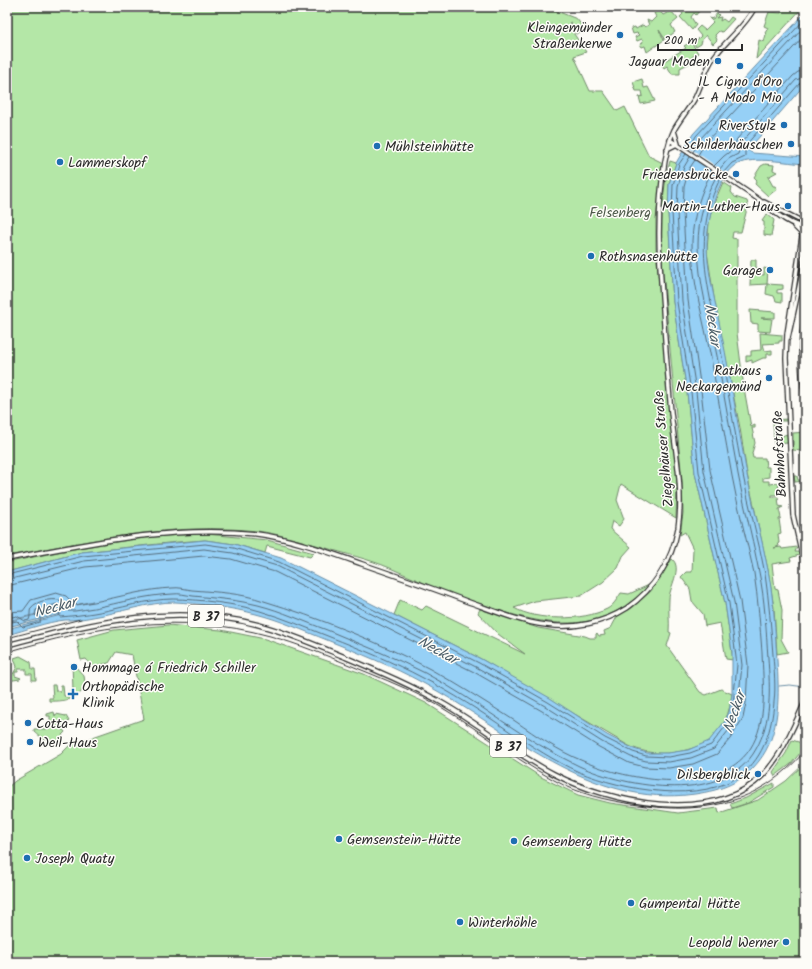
<svg xmlns="http://www.w3.org/2000/svg" width="812" height="969" font-family="Kalam,sans-serif">
  <rect width="100%" height="100%" fill="#fdfcf7"/>
  <filter id="ink" filterUnits="userSpaceOnUse"><feTurbulence type="fractalNoise" baseFrequency=".025" numOctaves="2"/><feDisplacementMap in="SourceGraphic" scale="8" xChannelSelector="R" yChannelSelector="G"/><feConvolveMatrix kernelMatrix="1 2 1 2 8 2 1 2 1" color-interpolation-filters="sRGB"/></filter>
  <g filter="url(#ink)">
    <!-- green -->
    <path fill="#b4e7a7" stroke="#708969" d="M7,7H551L554,10L577,19L585,30L576,34L571,22L569,23L574,34L586,52L574,56L590,91H603L617,111L625,107L649,156L663,163L656,219V247L665,360L675,426L677,488L676,518L621,484L617,500L624,519L619,526L612,521L610,529L631,547L623,556L618,568L603,582L581,596L535,601L514,608C537,621 583,621 607,609C613,606 617,599 621,593L629,594L649,585C601,639 541,626 481,604C467,599 453,595 440,590C423,583 407,575 390,568C369,559 345,554 323,547C302,541 279,534 257,531C172,522 90,541 7,556Z
      M678,7H702L696,15L694,13L691,17L696,25L692,30L680,17L683,14Z
      M782,7H803L756,59L759,40L764,42L766,34L765,33L768,28L764,26L769,12L781,13Z
      M659,10L663,15L671,11L678,19L671,25L675,32L665,39L659,30L664,40L647,52L645,46L642,47L640,44L643,42L642,39L637,41L635,37L639,35L637,33L633,34L631,28L635,27L636,29L643,25L645,27L649,25L647,20L651,22L656,17L654,13Z
      M717,13L719,15L716,18L721,17L720,21L723,19L727,22L731,17L734,19L722,32L719,31L715,35L717,40L713,44L706,35L702,40L701,44L696,47L692,40L693,39L695,42L701,36L696,30L700,26L705,30L713,22L709,18L713,19Z
      M691,42L698,53L692,57L694,61L680,68V74H672L667,66L664,68L661,63L686,48L684,46Z
      M642,79L644,88L648,87L655,101L641,104L639,97L643,96L642,91H636L633,82Z
      M670,161L676,163L669,184L668,212L673,302L687,392L695,473L725,603L733,660L726,659L720,623L705,626L703,614L692,601L690,589L681,577L686,572H692L693,549L685,532L680,535L683,513L682,481L662,261C661,227 661,194 670,161Z
      M765,164L774,165L773,170L777,172L768,177L773,186H775L777,189L768,196L755,184L757,180L754,177L761,166Z
      M723,182L732,188L731,192L735,197L747,201L748,205L741,232H733L732,238L737,239V333L744,388L751,427L755,425V428H752L755,443L752,453L753,458H765L766,467H769V477L763,478V481H769V484L779,483L777,495H772V497H778L779,506L783,507L779,509L781,518L779,519L781,533L778,534L779,543H778L779,546L774,548L781,547L782,549L797,547L795,552H798L799,555L790,558L791,561L772,564L775,589L778,590L782,610L781,639L788,652L777,654L774,608L768,570L747,474L740,428L715,304L707,252L709,221L712,208Z
      M767,214L774,220L771,236L764,235V222L762,221Z
      M751,260H756V268H758V274L764,275V268L768,269L767,284L783,285V289L777,290V293H782V302L776,301L774,296L766,294L767,284L750,285Z
      M750,310L775,312V318H761L772,319L770,332L758,331V324L751,323Z
      M760,333L782,335V341H779V343L763,344L765,351L772,350V354H767V358H763L752,363V360L746,362V356H751V351L761,350Z
      M787,419V421H778L779,437L787,434L788,443L774,444L773,420Z
      M805,432V481L795,482L794,476H797L798,480H802L801,451L793,450V433Z
      M207,534L267,540L314,553L310,557L267,546L265,553L234,544L205,540L178,542L82,552L7,572L10,562C75,548 140,535 207,534Z
      M672,559C683,568 669,588 669,599C668,610 670,621 669,632L671,633L667,646L700,692L706,695L721,689L732,694C730,711 724,729 710,741C706,744 700,745 696,747C673,755 651,756 629,746L481,659L394,615L400,600L422,610L426,606L525,654L498,634L478,613L480,609L538,628L585,636L590,638H596V634L597,633L599,636L605,635L604,631L611,628L618,615L632,608L651,591Z
      M168,625L221,630L265,639L364,674L426,703L541,777L578,795L610,803L678,813L718,808L719,813L758,800L786,781L805,763V962H7V788L15,781L61,754L70,745L144,719L132,655L116,652L109,663L99,665L95,669L86,659L81,660L77,640L114,630Z
      M20,656L31,662L32,669H35L36,680H32V674H26V669H18V672H15V676L21,678L20,679L7,681V676L13,674L17,667L14,658Z
      M72,663L84,676C89,698 65,702 49,701V698H53L52,685H55L56,691H61V685H63L64,696L71,697L70,690H73Z
      M54,712L55,716L56,714L66,716L69,721L62,728L65,732L62,735L63,736L54,745L46,738L44,740L34,731V729H50V716H47V714Z
      M792,740L805,744V747L791,764L775,776L773,772L786,753Z
      M774,783V787L748,803L732,808L730,804L746,798Z"/>
    <!-- water -->
    <path fill="#96d0f6" stroke="#6b8ea5" d="M805,13V84L748,150L752,153L805,157V164C788,163 753,156 738,164C716,176 707,223 707,245C707,267 713,291 717,312C729,366 737,421 747,475C753,507 762,538 768,570C774,600 775,630 777,660C779,693 781,733 759,761C742,783 722,790 695,794C589,809 509,729 423,683C392,666 359,653 327,640C304,631 280,620 256,614C234,608 197,603 175,602C149,602 119,613 93,617C83,619 75,620 65,620C46,622 26,630 7,635V629L61,615V614L7,627V622L93,601L7,621V572L82,552L205,540L234,544L281,558L481,659L550,698L607,735L634,749L647,753H668L688,750L709,741L725,721L729,712L732,694V652L725,603L695,473L687,392L673,302L668,212L669,184L676,163L693,134Z"/>
    <!-- pier -->
    <path fill="#fdfcf7" d="M684,144L729,175L726,181L681,151Z"/>
    <g fill="none" stroke-linecap="round" stroke-linejoin="round">
      <!-- shore -->
      <path stroke="#566d7c" stroke-width="1" d="M689,149L696,136L805,19
        M693,152L700,139L805,26
        M698,155L705,143L805,35
        M714,166L724,156L732,150L737,139L793,76L798,72L805,71
        M719,170L728,159L738,154L741,143L796,80L805,77
        M723,173L732,163L745,157V146L800,83L805,82
        M7,575L83,556L205,544L234,548L279,562L479,663L548,702L605,738L633,752L646,756L669,757L690,753L711,745L728,723L732,714L737,665L729,603L699,472L691,392L677,302L672,212L673,185L679,164L686,154
        M7,580L84,561L204,549L233,553L277,566L476,667L545,706L602,742L631,757L646,761L669,762L691,758L714,749L732,726L737,715L742,665L734,602L704,471L696,391L682,301L677,212L678,186L684,167L690,157
        M7,586L85,567L204,556L231,559L275,572L474,672L542,711L599,747L629,763L645,767L669,768L693,764L717,754L730,739L743,718L746,703L748,665L740,601L710,470L701,390L688,300L683,212L684,187L689,169L695,160
        M7,612L23,611L31,600L56,593L66,596L75,605C81,604 88,603 94,602C120,597 146,589 172,588C179,587 185,589 192,590C216,592 241,593 264,601C317,617 381,643 430,669C459,685 487,703 515,721C537,736 558,751 583,761C628,781 718,797 750,749C768,721 763,684 762,652C760,626 758,599 754,573C747,541 738,509 732,476C725,437 718,398 711,358C704,321 691,279 692,241C693,216 700,193 712,171
        M7,618L17,616L25,621L29,620C31,616 29,612 31,608C36,600 57,597 64,602L68,611H75C81,610 88,609 94,608C120,603 146,595 173,594C179,593 186,595 193,596C215,598 237,600 258,605C282,611 305,622 327,630C360,644 394,657 425,673C478,701 525,741 579,766C627,788 726,805 756,749C772,721 770,689 768,658C766,629 765,600 759,572C753,539 744,507 738,474C731,435 724,396 717,356C710,320 698,282 698,245C698,219 705,197 717,175
        M7,623L17,621L23,627L40,622L41,619L35,615L36,610L57,604L62,608L59,615L60,617C72,616 82,615 94,613C120,609 147,599 173,599C197,599 238,604 260,611C284,618 307,628 330,637C361,649 393,662 423,678C452,693 482,712 509,731C532,746 554,761 579,772C622,790 703,805 742,774C764,757 772,728 774,702C776,686 774,670 773,655C771,628 769,601 765,574C759,541 749,508 743,475C736,437 729,400 723,362C712,296 688,241 721,177"/>
      <!-- stream -->
      <path stroke="#6b8ea5" stroke-width="1" d="M551,7L553,10
        M779,686L790,685L805,687"/>
      <defs>
        <path id="major" d="M674,131L678,144
          M670,140L755,197C768,206 789,227 805,227
          M667,149L677,144
          M764,202L805,223
          M804,223L787,334L786,358L793,515L805,568
          M794,226L803,235
          M788,338L805,260
          M7,559C90,543 172,525 257,534C293,539 328,552 362,564C397,576 432,588 466,601C492,610 519,622 546,625C574,629 604,623 627,608C654,589 672,561 678,528C684,490 675,450 671,412C668,378 665,344 663,309C659,259 656,211 665,161C667,151 669,140 674,130C680,119 689,109 695,98C702,84 705,69 714,57C727,39 745,27 755,7
          M7,645C92,623 171,602 259,625C289,633 318,646 347,658C380,672 413,686 444,704C482,726 515,754 554,774C609,803 712,825 762,776C782,756 793,727 805,702"/>
      </defs>
      <!-- major casing -->
      <use href="#major" stroke="#2b2b2b" stroke-width="6"/>
      <!-- major -->
      <use href="#major" stroke="#fdfcf7" stroke-width="3.5"/>
      <!-- rail -->
      <path stroke="#2b2b2b" stroke-width="1" d="M805,307C795,343 798,375 805,411
        M803,346L805,373
        M7,638L81,619
        M7,652C96,626 179,611 270,636C298,644 325,655 352,666C376,676 400,685 423,697C469,721 509,756 554,780C579,794 605,800 632,804C701,815 757,806 805,751"/>
    </g>
  </g>
  <!-- markers -->
  <g fill="#1f6fb2" stroke="#fdfcf7" stroke-width="1.5">
    <circle cx="620" cy="35" r="4"/>
    <circle cx="718" cy="61" r="4"/>
    <circle cx="740" cy="66" r="4"/>
    <circle cx="784" cy="125" r="4"/>
    <circle cx="791" cy="144" r="4"/>
    <circle cx="377" cy="146" r="4"/>
    <circle cx="60" cy="162" r="4"/>
    <circle cx="736" cy="174" r="4"/>
    <circle cx="788" cy="206" r="4"/>
    <circle cx="591" cy="256" r="4"/>
    <circle cx="770" cy="270" r="4"/>
    <circle cx="769" cy="378" r="4"/>
    <circle cx="74" cy="667" r="4"/>
    <path d="M71 688h4v4h4v4h-4v4h-4v-4h-4v-4h4z"/>
    <circle cx="28" cy="723" r="4"/>
    <circle cx="30" cy="742" r="4"/>
    <circle cx="758" cy="774" r="4"/>
    <circle cx="339" cy="839" r="4"/>
    <circle cx="514" cy="841" r="4"/>
    <circle cx="27" cy="858" r="4"/>
    <circle cx="631" cy="903" r="4"/>
    <circle cx="460" cy="922" r="4"/>
    <circle cx="786" cy="942" r="4"/>
  </g>
  <g text-anchor="middle" stroke-width="3" stroke-linejoin="round" paint-order="stroke">
    <!-- shield labels -->
    <g fill="#fdfcf7" stroke="#6a6a68" stroke-width="1">
      <rect x="188" y="605" width="36" height="22" rx="3"/>
      <rect x="490" y="735" width="36" height="22" rx="3"/>
    </g>
    <g font-size="13" font-weight="bold" fill="#2b2b2b">
      <text x="206" y="621">B 37</text>
      <text x="508" y="751">B 37</text>
    </g>
    <!-- poi labels -->
    <g font-size="14" fill="#2b2b2b" stroke="#fdfcf7" text-anchor="start">
      <text x="612" y="32" text-anchor="end">Kleingemünder<tspan x="612" dy="16">Straßenkerwe</tspan></text>
      <text x="710" y="66" text-anchor="end">Jaguar Moden</text>
      <text x="740" y="86" text-anchor="middle">IL Cigno d'Oro<tspan x="740" dy="16">- A Modo Mio</tspan></text>
      <text x="776" y="130" text-anchor="end">RiverStylz</text>
      <text x="783" y="149" text-anchor="end">Schilderhäuschen</text>
      <text x="385" y="151">Mühlsteinhütte</text>
      <text x="68" y="167">Lammerskopf</text>
      <text x="728" y="179" text-anchor="end">Friedensbrücke</text>
      <text x="780" y="211" text-anchor="end">Martin-Luther-Haus</text>
      <text x="599" y="261">Rothsnasenhütte</text>
      <text x="762" y="275" text-anchor="end">Garage</text>
      <text x="761" y="375" text-anchor="end">Rathaus<tspan x="761" dy="16">Neckargemünd</tspan></text>
      <text x="82" y="672">Hommage á Friedrich Schiller</text>
      <text x="82" y="691">Orthopädische<tspan x="82" dy="16">Klinik</tspan></text>
      <text x="36" y="728">Cotta-Haus</text>
      <text x="38" y="747">Weil-Haus</text>
      <text x="750" y="779" text-anchor="end">Dilsbergblick</text>
      <text x="347" y="844">Gemsenstein-Hütte</text>
      <text x="522" y="846">Gemsenberg Hütte</text>
      <text x="35" y="863">Joseph Quaty</text>
      <text x="639" y="908">Gumpental Hütte</text>
      <text x="468" y="927">Winterhöhle</text>
      <text x="778" y="947" text-anchor="end">Leopold Werner</text>
    </g>
    <!-- park labels -->
    <g font-size="14" fill="#4d5a4a" stroke="#fdfcf7">
      <text x="620" y="217">Felsenberg</text>
    </g>
    <!-- street labels -->
    <g font-size="14" fill="#2b2b2b" stroke="#fdfcf7">
      <text transform="translate(663 449) rotate(-95)" y="5">Ziegelhäuser Straße</text>
      <text transform="translate(779 454) rotate(-93)" y="5">Bahnhofstraße</text>
    </g>
    <!-- water labels -->
    <g font-size="15" font-style="italic" fill="#4b5d68" stroke="#fdfcf7">
      <text transform="translate(713 325) rotate(82)" y="5">Neckar</text>
      <text transform="translate(55 607) rotate(-15)" y="5">Neckar</text>
      <text transform="translate(438 650) rotate(29)" y="5">Neckar</text>
      <text transform="translate(734 712) rotate(-71)" y="5">Neckar</text>
    </g>
  </g>
  <!-- margin -->
  <rect width="812" height="969" fill="none" stroke="#fdfcf7" stroke-width="24"/>
  <rect x="12" y="12" width="788" height="945" fill="none" stroke="#2b2b2b" stroke-width="1.5" filter="url(#ink)"/>
  <!-- scale -->
  <path d="M658 44v6h84v-6" fill="none" stroke="#2b2b2b" stroke-width="2"/>
  <text x="664" y="44" font-size="12" fill="#2b2b2b" stroke="#fdfcf7" stroke-width="3" paint-order="stroke">200 m</text>
</svg>
